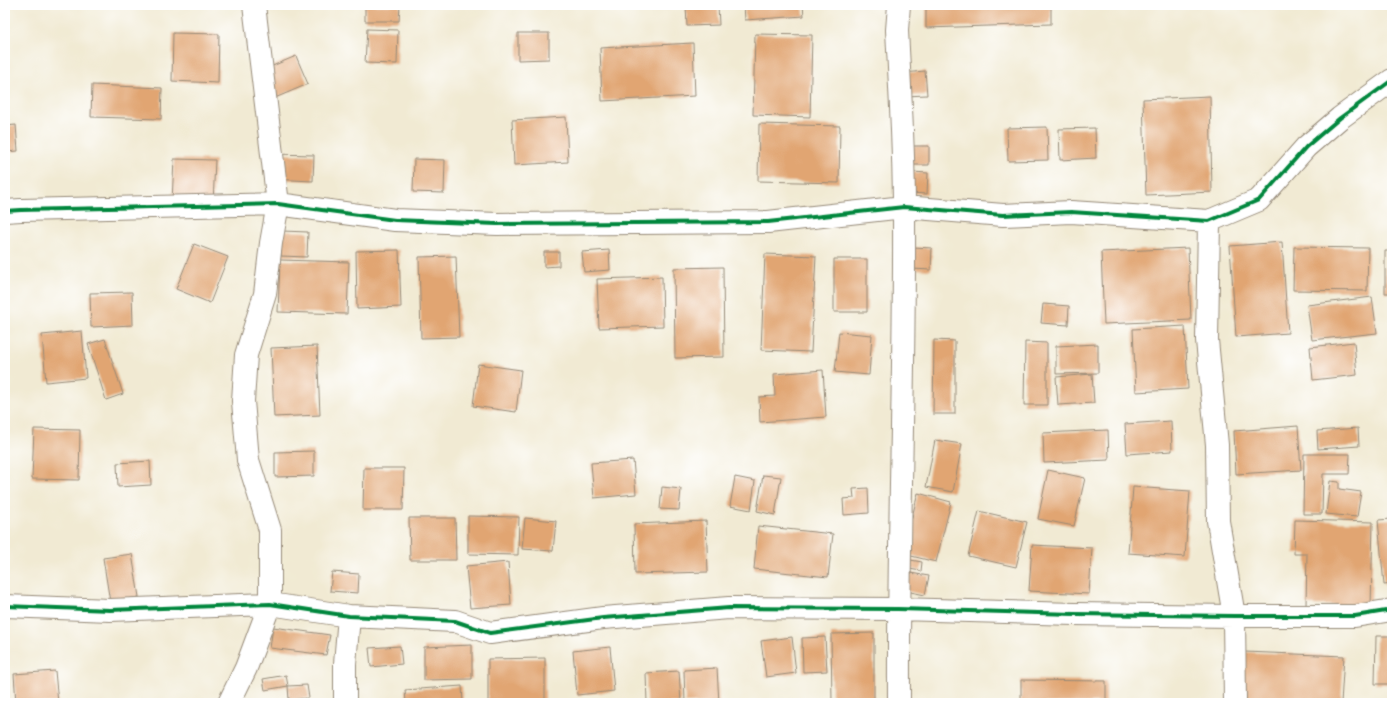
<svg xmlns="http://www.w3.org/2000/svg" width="1397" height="708" font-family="'Patrick Hand',sans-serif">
  <rect width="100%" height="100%" fill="#fff"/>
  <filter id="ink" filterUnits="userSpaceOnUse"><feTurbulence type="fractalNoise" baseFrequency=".025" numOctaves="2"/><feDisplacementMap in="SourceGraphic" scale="8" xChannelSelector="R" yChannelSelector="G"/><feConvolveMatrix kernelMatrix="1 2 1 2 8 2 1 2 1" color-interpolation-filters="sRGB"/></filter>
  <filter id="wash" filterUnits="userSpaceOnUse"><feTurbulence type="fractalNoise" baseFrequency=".012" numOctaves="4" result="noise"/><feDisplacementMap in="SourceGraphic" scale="16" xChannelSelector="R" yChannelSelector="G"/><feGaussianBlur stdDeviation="0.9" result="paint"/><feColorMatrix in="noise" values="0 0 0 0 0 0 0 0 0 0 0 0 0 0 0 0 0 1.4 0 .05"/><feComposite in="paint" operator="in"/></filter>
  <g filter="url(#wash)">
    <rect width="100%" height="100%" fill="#f1ead3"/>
    <g id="blocks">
      <!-- building -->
      <path fill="#e1a572" d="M365,5H400L399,21H365Z
        M686,5H718L719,25L687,26Z
        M744,5H803L804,16L745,20Z
        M926,5H1051V24L926,28Z
        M367,29L398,30L397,64L365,63Z
        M173,33L219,34L218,83L172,81Z
        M518,33H549V59L518,60Z
        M755,34L812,35L810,117L753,115Z
        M693,43L695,96L602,101L600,48Z
        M296,56L308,84L275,98L263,70Z
        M925,71L927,95L905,96L903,73Z
        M92,85L162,88L161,119L91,117Z
        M1210,96L1212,192L1146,195L1143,99Z
        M566,117L568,162L514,165L512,120Z
        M759,124L840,126L839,183L758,181Z
        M16,125L18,151L5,152V126Z
        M1047,127L1048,160L1008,161L1007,128Z
        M1095,128L1096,158L1060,160L1059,129Z
        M910,146H929V165H910Z
        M273,154L314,155L313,181L272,179Z
        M174,159L215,160L213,204L172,202Z
        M414,159L445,160L444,193L413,192Z
        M912,172L928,173L927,194L910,193Z
        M282,231L308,232L307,257L281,256Z
        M1282,242L1288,333L1236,337L1230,246Z
        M194,244L228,257L210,303L176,289Z
        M913,247L932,248L931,270L912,269Z
        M1294,247L1368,248L1367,291L1293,290Z
        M1188,248L1191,320L1104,324L1101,252Z
        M399,250L401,307L357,309L356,251Z
        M609,250L610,270L584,272L582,252Z
        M1385,251H1392V293H1385Z
        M544,252H559V266L544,267Z
        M765,254L816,256L811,352L761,350Z
        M456,256L459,337L421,338L419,257Z
        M834,259H867V312H834Z
        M280,260L349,262L347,314L278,312Z
        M723,267L724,357L675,358L674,268Z
        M662,277L663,326L599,328L597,279Z
        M132,292L133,325L91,327L90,293Z
        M1372,297L1377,333L1312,340L1307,305Z
        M1043,304L1069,306L1068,325L1041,323Z
        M1185,326L1188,389L1136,392L1133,329Z
        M82,331L86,378L46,382L42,335Z
        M839,332L872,335L869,375L835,372Z
        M105,339L123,394L106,400L88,344Z
        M934,340L955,341V414H933Z
        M1025,342L1047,343V405H1024Z
        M1354,342L1357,375L1313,380L1310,347Z
        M1098,344V373L1056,374V346Z
        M317,346L320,415L274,417L271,348Z
        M478,364L521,370L516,412L473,406Z
        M823,370L826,417L760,422L759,397L775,396L774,374Z
        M1092,374L1094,403L1058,405L1056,377Z
        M1171,421L1172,451L1127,454L1125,424Z
        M1298,426L1301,470L1236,474L1234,431Z
        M1358,428L1359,446L1318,449L1317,431Z
        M34,429L80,430L79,480L32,479Z
        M1108,430L1109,460L1044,463L1043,433Z
        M935,440L962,444L953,492L926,487Z
        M314,451V476L275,477V452Z
        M1304,454H1350L1349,474H1323L1322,514H1303Z
        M633,460L636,494L594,498L591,463Z
        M150,461L151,485L118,487L117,463Z
        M364,468H404L403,510H363Z
        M1048,470L1085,478L1074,526L1038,519Z
        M763,475L781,477L775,515L757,511Z
        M735,477L755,481L751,510L730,506Z
        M1330,481L1339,482V489L1361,492L1357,517L1326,514Z
        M662,487L681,489L679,510L660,509Z
        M1133,487L1190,491L1185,557L1128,553Z
        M868,488L869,513L844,515L843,499L854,498L853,489Z
        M918,493L951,502L936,562L903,554Z
        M979,511L1027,522L1016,567L968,556Z
        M468,516L519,517L518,555L468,554Z
        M409,518H455L456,560H410Z
        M525,518L556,521L553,551L522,549Z
        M1392,519V584L1384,585L1378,520Z
        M1295,520L1373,522L1371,606L1306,605L1307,554H1294Z
        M706,521L708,572L635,574L634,524Z
        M758,526L833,534L828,577L754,569Z
        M1032,545L1092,548L1089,594L1029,591Z
        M132,554L139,597L110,602L103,558Z
        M905,559L922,562L921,571L903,568Z
        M508,562L511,605L470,608L466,566Z
        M332,572L359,574L358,593L330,591Z
        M910,573L929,576L925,595L906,591Z
        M273,627L330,635L326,655L270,648Z
        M874,633V703H832L831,634Z
        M1376,636H1392V684H1375Z
        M792,637L796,673L766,677L761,641Z
        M825,637L827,671L803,672L802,638Z
        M472,645V679L424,680V647Z
        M400,646L402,664L371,667L369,648Z
        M610,647L614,691L577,695L573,651Z
        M1245,652L1344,656L1341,703H1242Z
        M545,658V703H488V659Z
        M717,668L719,703H685L684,670Z
        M55,671L58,703H16L14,674Z
        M679,671L681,703H647L646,673Z
        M286,675L288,686L265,690L263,679Z
        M1021,680L1106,681V703H1021Z
        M307,685L309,698L289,700L288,686Z
        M462,686L463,703H406L405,690Z"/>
    </g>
  </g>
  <g filter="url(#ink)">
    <use href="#blocks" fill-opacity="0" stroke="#968a78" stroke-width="1"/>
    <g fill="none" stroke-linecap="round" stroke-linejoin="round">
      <defs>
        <path id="minor" d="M5,211L21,210L278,204L395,220L497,224L768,222L904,207L1003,215L1071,212L1209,221L1259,200L1306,147L1340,118L1392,80
          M1209,221L1207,340L1217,445L1218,521L1234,616L1235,703
          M5,606L110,610L270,604L349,616L455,621L490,633L603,618L729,608L898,609L1074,614L1234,616H1355L1392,610
          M229,703L246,668L270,604V530L248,460L243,401L246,355L265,294L271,243L278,204L254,5
          M345,703V664L349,616
          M899,703C898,538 905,374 904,209C904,149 900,89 897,30L899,5"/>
      </defs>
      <!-- minor casing -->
      <use href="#minor" stroke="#968a78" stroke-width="24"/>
      <!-- minor -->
      <use href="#minor" stroke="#fff" stroke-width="22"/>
      <defs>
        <path id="cycleway" d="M5,211L21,210L278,204L395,220L497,224L768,222L904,207L1003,215L1071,212L1209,221L1259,200L1306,147L1340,118L1392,80
          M5,606L110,610L270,604L349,616L455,621L490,633L603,618L729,608L898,609L1074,614L1234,616H1355L1392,610"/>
      </defs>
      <!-- cycleway casing -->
      <use href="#cycleway" stroke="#fff" stroke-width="6"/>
      <!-- cycleway -->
      <use href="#cycleway" stroke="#00873e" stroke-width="4"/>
    </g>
  </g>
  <!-- margin -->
  <rect width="1397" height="708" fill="none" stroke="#fff" stroke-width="20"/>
</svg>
